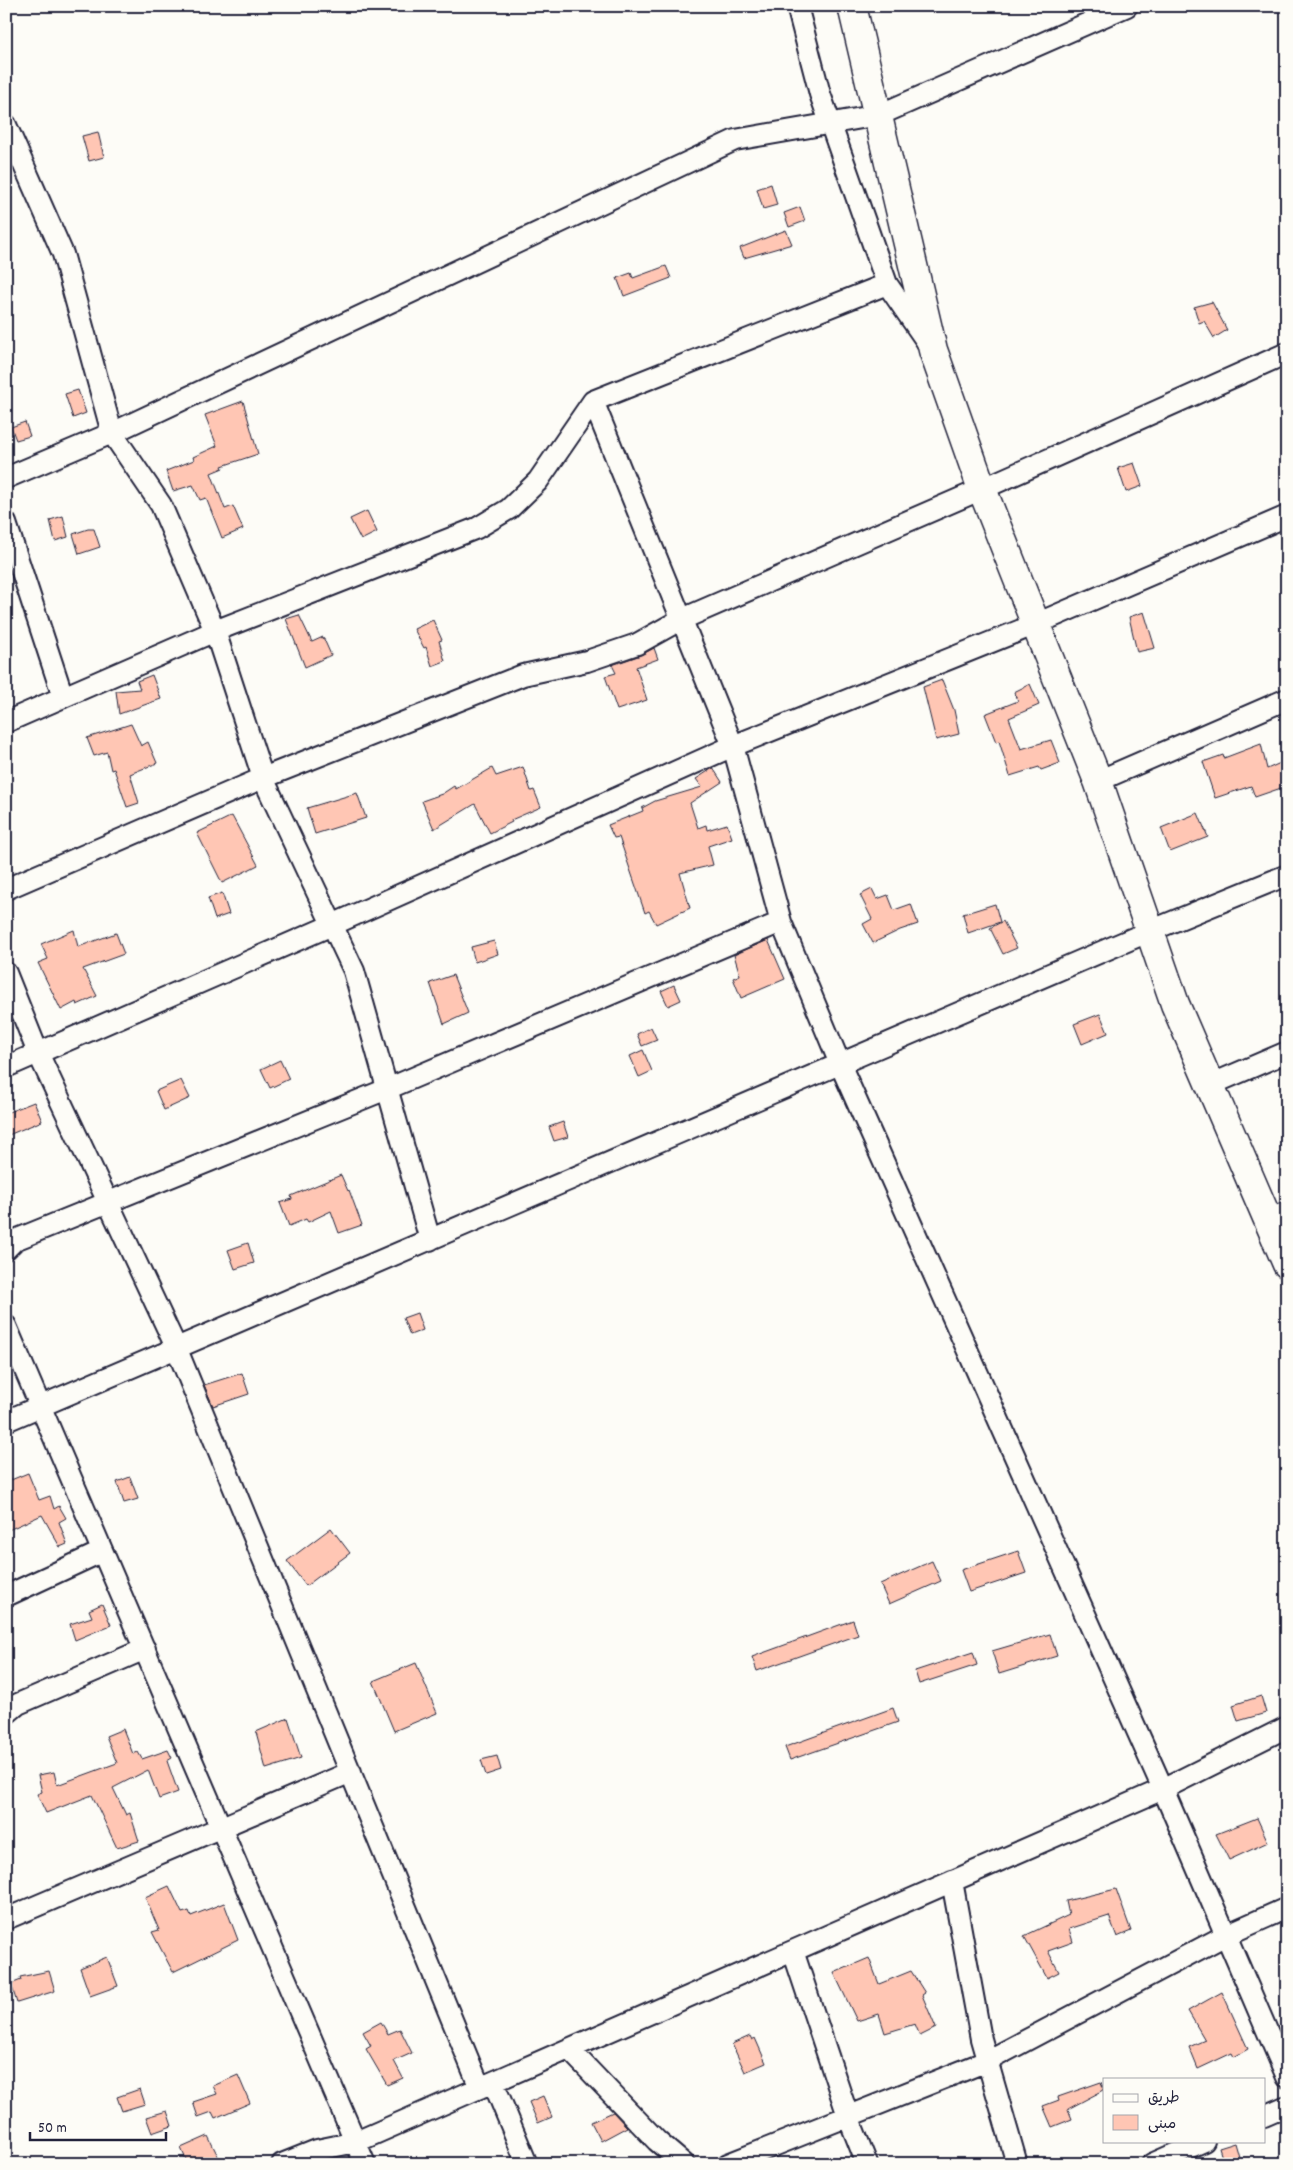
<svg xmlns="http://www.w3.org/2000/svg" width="1293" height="2170" font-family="Dekko,'Playpen Sans Arabic',sans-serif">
  <rect width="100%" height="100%" fill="#fdfcf7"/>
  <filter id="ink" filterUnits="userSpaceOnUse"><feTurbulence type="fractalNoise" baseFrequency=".02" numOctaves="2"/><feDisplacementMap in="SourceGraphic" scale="10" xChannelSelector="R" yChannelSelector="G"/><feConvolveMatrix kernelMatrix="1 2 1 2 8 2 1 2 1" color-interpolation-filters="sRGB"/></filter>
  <g filter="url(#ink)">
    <!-- building -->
    <path fill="#ffc6b4" stroke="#22223b" d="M98,132L104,157L89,161L82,136Z
      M771,184L777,205L763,209L757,189Z
      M800,207L805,221L789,227L784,213Z
      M786,230L792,244L744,258L740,248Z
      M666,266L671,278L624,296L617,278L631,273L633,278Z
      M1212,302L1227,330L1214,338L1204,321L1199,323L1194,307Z
      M78,390L86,413L73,418L65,394Z
      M243,401L258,454L222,466L223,468L211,473L225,509L233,506L243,529L222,538L206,498L200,500L193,485L173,491L166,471L194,460L193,457L217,446L205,415Z
      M25,422L30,436L16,440L11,427Z
      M1134,463L1142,486L1126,492L1118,468Z
      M367,511L377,532L361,540L350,519Z
      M63,516L68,537L55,541L50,520Z
      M88,529H94L100,547L79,554L73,534Z
      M1144,612L1155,648L1137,652L1129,617Z
      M299,615L312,642L323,637L331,655L305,667L286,619Z
      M433,620L442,640L439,641L445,661L432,666L426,647L424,648L414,629Z
      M654,648L658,659L636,667L647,700L617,710L605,676L616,673L612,665L641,655Z
      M152,675L161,699L119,714L116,691L140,689L137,681Z
      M942,680L954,710L959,734L936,740L923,687Z
      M1030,684L1039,705L1009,718L1021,749L1051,740L1060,763L1041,770L1039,767L1010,776L999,741L996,742L985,714L1018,701L1014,692Z
      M131,724L141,746L148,742L157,763L130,774L139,803L127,807L114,769L111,770L107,752L94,756L87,738Z
      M1261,744L1267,769L1287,760V786L1255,797L1251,786L1215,798L1203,762L1223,755L1224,758Z
      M523,767L531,791L534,790L541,807L511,820L512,822L490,833L475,804L434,829L422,801L442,794L454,786L456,789L492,768L496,776Z
      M713,768L722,782L690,803L698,828L706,825L707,830L727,824L732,838L708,846L713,865L680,873L690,908L656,924L649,911L645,913L619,837L614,838L608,825L643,811L642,808L655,801L702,787L696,779Z
      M357,793L366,818L315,834L307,808Z
      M1198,813L1208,837L1170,852L1161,828Z
      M232,816L258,865L222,883L197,833Z
      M872,889L877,899L888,895L894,910L911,904L918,924L900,930L873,943L863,924L872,919L860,895Z
      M222,893L229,914L215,919L208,898Z
      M995,904L1000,922L968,933L963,914Z
      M1003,921L1017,948L1003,954L990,928Z
      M74,930L78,947L116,933L124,954L83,969L97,996L77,1005L76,1002L61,1010L38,963L48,959L41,944Z
      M768,940L785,979L741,998L733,978L740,975L734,955Z
      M494,941L498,954L475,962L471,947Z
      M453,975L468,1013L444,1024L430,983Z
      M674,985L681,1000L668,1006L661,991Z
      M1100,1014L1108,1033L1082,1044L1074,1024Z
      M651,1027L657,1040L642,1046L637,1034Z
      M643,1050L652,1071L639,1077L630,1056Z
      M280,1060L289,1079L270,1088L261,1069Z
      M181,1080L190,1098L164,1110L156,1091Z
      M34,1102L42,1121L6,1136V1113Z
      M563,1122L568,1137L554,1141L549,1127Z
      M341,1175L348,1191L349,1190L362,1225L339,1233L331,1211L308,1222L306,1219L289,1226L280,1203L292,1199L291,1196Z
      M248,1243L254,1263L235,1269L228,1250Z
      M417,1313L423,1330L410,1335L403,1318Z
      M242,1373L249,1394L213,1406L204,1385Z
      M28,1473L39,1500L50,1496L54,1509L59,1506L66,1518L59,1522L67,1544L60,1547L42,1515L6,1531V1482Z
      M130,1477L138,1499L124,1503L117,1482Z
      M331,1528L350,1553L306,1586L287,1561Z
      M1018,1551L1026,1573L969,1592L961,1570Z
      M932,1561L941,1581L889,1604L880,1584Z
      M102,1604L111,1625L75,1640L70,1624L92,1617L89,1610Z
      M853,1620L858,1635L757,1671L752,1657Z
      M1050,1634L1057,1656L999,1674L992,1651Z
      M973,1652L977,1665L919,1684L915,1671Z
      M416,1663L437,1713L394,1731L373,1681Z
      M1261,1696L1266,1713L1238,1721L1233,1705Z
      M893,1708L898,1722L790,1760L785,1747Z
      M288,1718L301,1758L266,1769L256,1732Z
      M123,1729L133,1754L138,1752L142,1759L168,1750L172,1758L167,1761L178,1792L159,1799L148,1770L113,1788L126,1815L130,1813L139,1841L117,1848L92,1795L46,1813L37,1794L42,1792L38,1775L54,1772L57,1785L117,1763L106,1736Z
      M497,1756L501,1770L486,1775L481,1760Z
      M1257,1818L1268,1842L1229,1860L1216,1834Z
      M169,1886L182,1913L189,1911L191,1916L224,1903L238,1940L173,1972L152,1932L159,1930L145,1897Z
      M1116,1889L1131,1931L1117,1937L1109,1916L1069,1929L1073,1942L1048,1951L1059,1972L1047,1978L1024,1936L1069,1915L1066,1901Z
      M107,1957L118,1986L90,1996L80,1968Z
      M869,1958L879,1984L911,1971L925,1993L922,1995L936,2028L920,2036L915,2024L885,2033L879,2014L857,2021L834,1973Z
      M49,1971L55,1991L17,2003L11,1984L21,1980L20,1977Z
      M1222,1992L1248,2049L1234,2057L1232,2053L1198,2069L1189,2047L1205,2040L1188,2011Z
      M381,2022L388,2034L400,2029L412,2053L394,2061L403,2078L387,2085L366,2049L371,2046L363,2032Z
      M750,2036L752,2040L755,2038L766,2063L745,2072L732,2044Z
      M238,2075L250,2103L215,2118L212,2112L198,2117L193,2102L217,2094L213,2086Z
      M1101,2082L1104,2090L1068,2109L1072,2119L1052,2127L1043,2106L1059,2100L1058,2097Z
      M140,2089L145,2104L122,2111L117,2097Z
      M543,2096L552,2117L538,2123L529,2102Z
      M167,2111L172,2126L152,2133L146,2117Z
      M613,2112L627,2127L601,2141L591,2122Z
      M208,2136L222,2164H188L181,2148Z
      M1235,2143L1241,2164H1224L1219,2148Z"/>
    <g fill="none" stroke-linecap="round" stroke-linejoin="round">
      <defs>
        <path id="street" d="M797,6L820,94L887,284L927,342
          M6,125L63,254L112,433L161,505L215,631L263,778L354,971L430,1240
          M593,401L733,746L781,922L840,1064L1163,1789L1287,2077
          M6,478L112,433L735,140L879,115L1127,6
          M6,523L63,697
          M6,722L215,631L477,528L509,509L538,481L593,401L887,284
          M1098,781L1287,699
          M6,889L263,778L523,675L587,661L637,644L680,620L982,489L1287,353
          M6,973L38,1053L176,1347L480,2088
          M6,1067L332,925L733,746L1036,624L1287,516
          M1210,1085L1287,1052
          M1268,1220L1287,1212
          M6,1249L15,1240L387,1089L781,922
          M6,1326L365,2164
          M6,1421L1150,931L1287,875
          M6,1596L101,1552
          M6,1714L18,1704L145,1649
          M952,1881L981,2039L1017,2164
          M6,1919L351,1772
          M793,1951L848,2116L867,2164
          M569,2049L657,2141L684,2164
          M493,2082L527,2164
          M1264,2116L1287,2106
          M282,2164L317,2150L356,2142L1163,1789L1287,1727
          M728,2164L987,2061L1226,1935L1287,1908
          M1152,2164L1204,2141"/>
        <path id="secondary" d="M852,6L933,350L982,489L1098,781L1175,1004L1287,1264"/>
      </defs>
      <!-- street casing -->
      <use href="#street" stroke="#22223b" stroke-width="24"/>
      <!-- secondary casing -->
      <use href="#secondary" stroke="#22223b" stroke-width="31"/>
      <!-- street -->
      <use href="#street" stroke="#fdfcf7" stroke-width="20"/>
      <!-- secondary -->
      <use href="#secondary" stroke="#fdfcf7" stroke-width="28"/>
    </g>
  </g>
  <!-- margin -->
  <rect width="1293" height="2170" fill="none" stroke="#fdfcf7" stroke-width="25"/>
  <rect x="12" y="12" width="1268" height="2145" fill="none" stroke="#22223b" stroke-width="2" filter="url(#ink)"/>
  <!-- legend -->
  <rect x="1103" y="2078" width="162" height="65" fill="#fdfcf7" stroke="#a5a5ac"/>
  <rect x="1113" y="2094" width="25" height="8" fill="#fdfcf7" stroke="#a5a5ac"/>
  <text x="1148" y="2102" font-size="15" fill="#22223b">طريق</text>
  <rect x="1113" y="2115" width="25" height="15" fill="#ffc6b4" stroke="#a5a5ac"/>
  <text x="1148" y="2128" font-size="15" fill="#22223b">مبنى</text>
  <!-- scale -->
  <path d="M30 2132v8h136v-8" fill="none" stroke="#22223b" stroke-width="2.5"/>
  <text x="38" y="2132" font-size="15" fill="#22223b" stroke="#fdfcf7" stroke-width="4" paint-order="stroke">50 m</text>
</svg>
